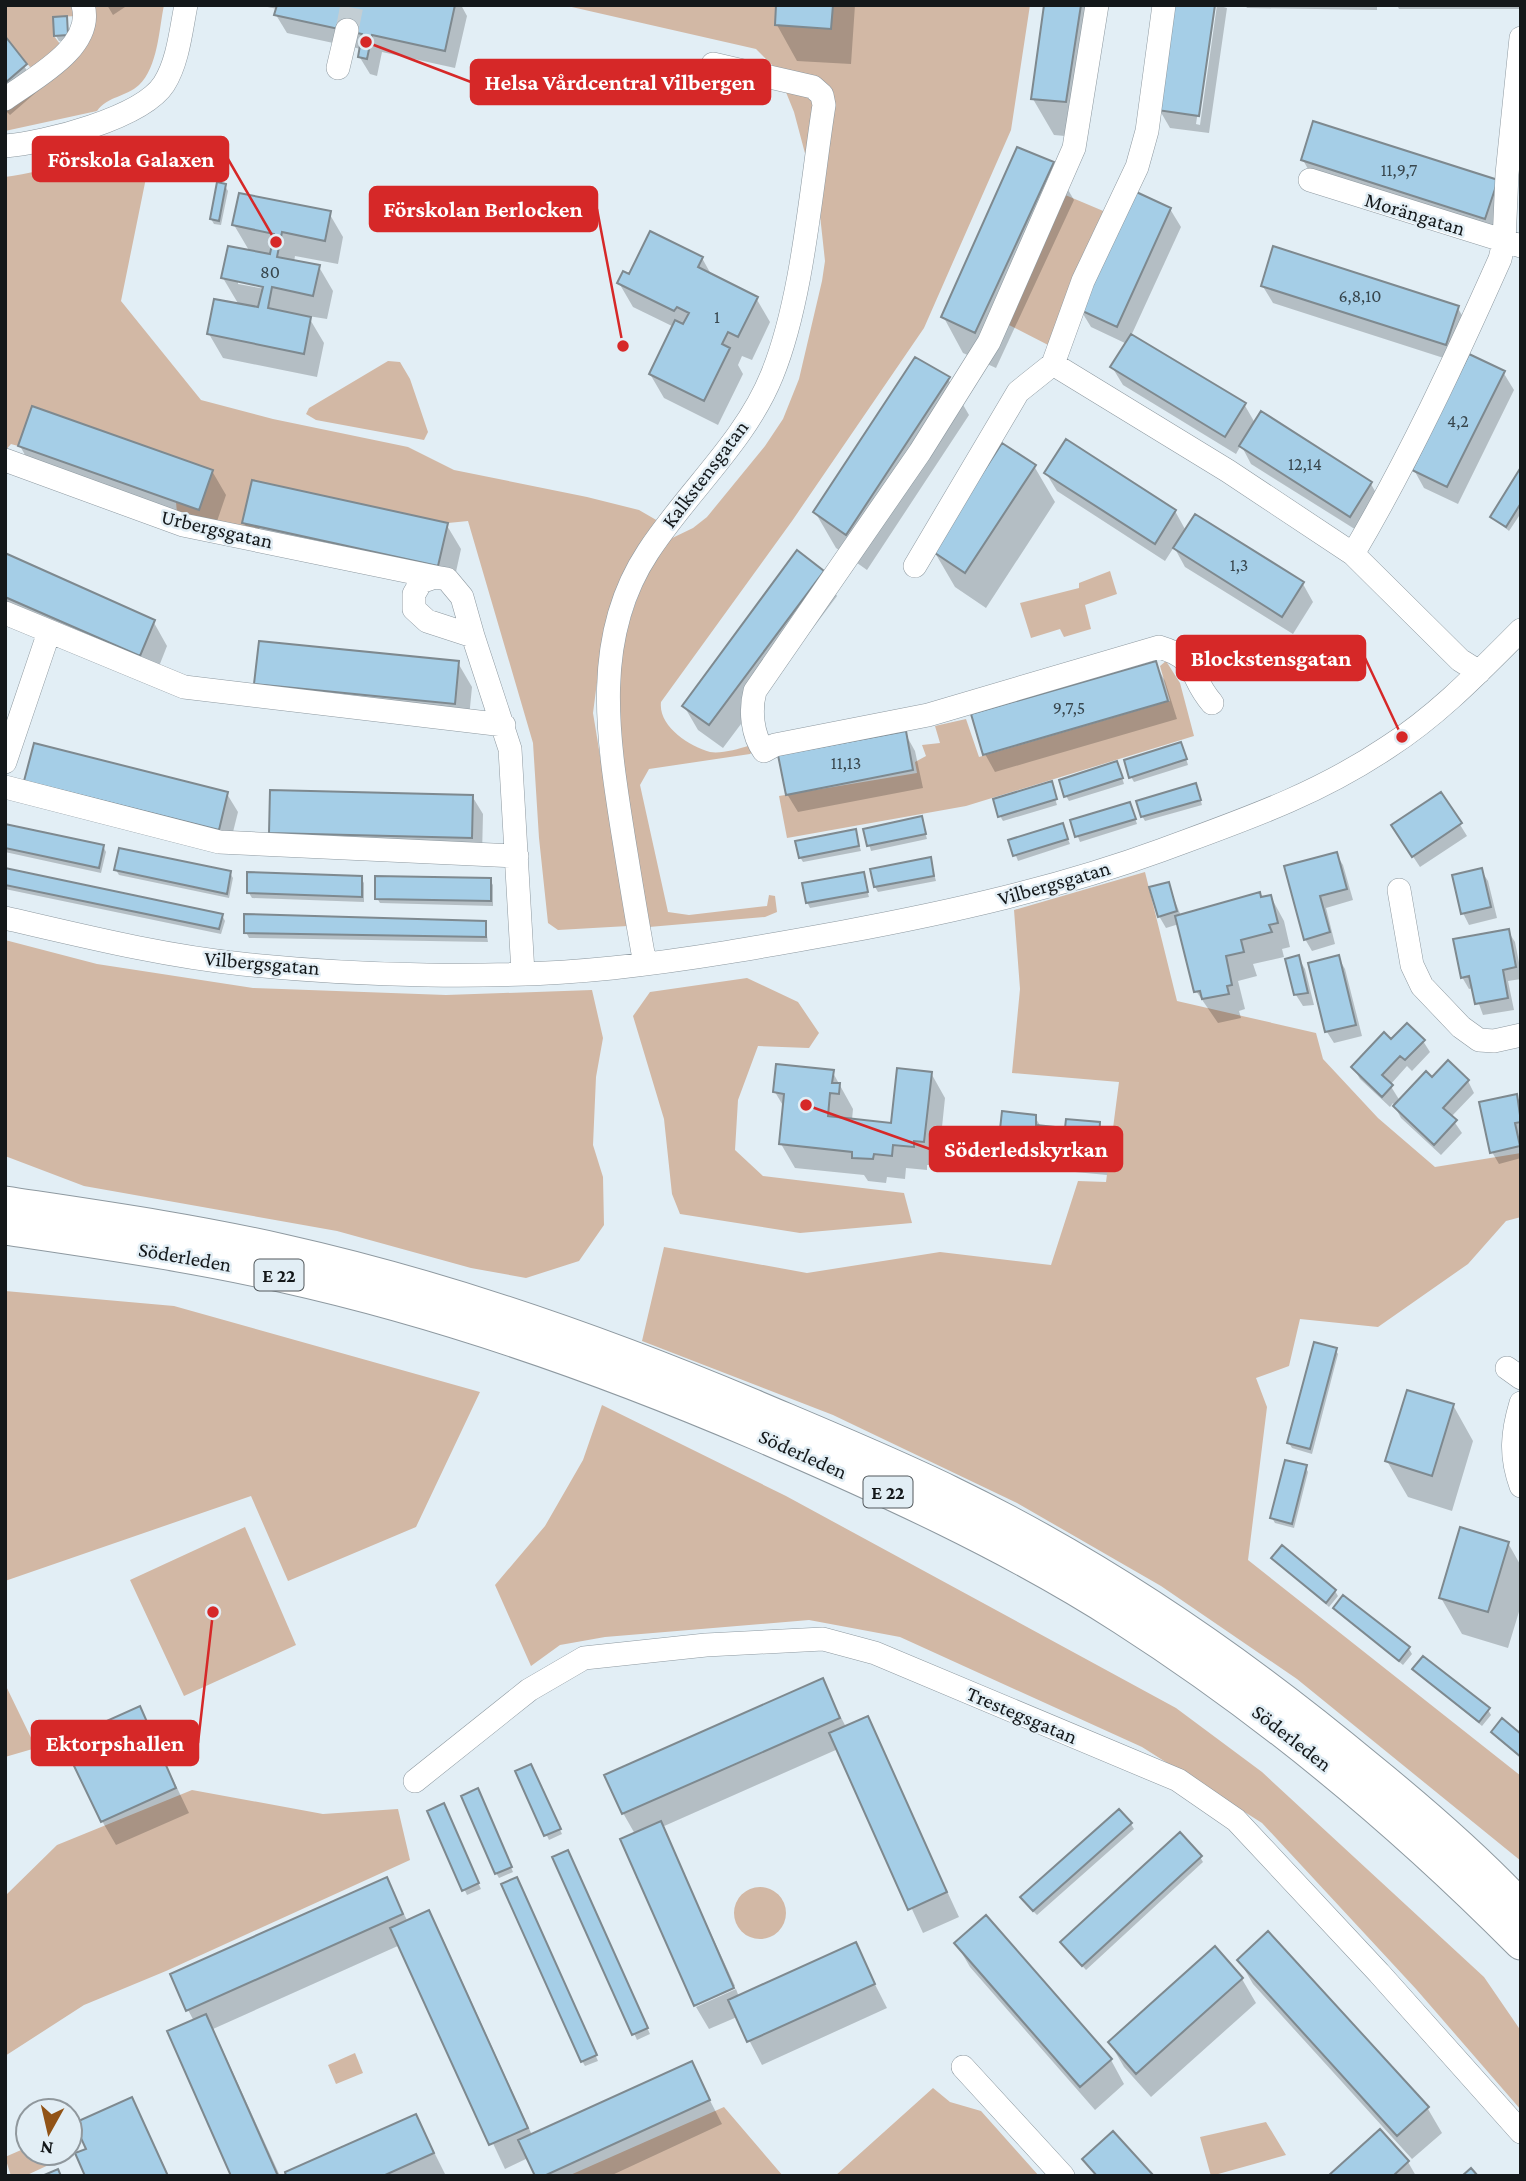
<svg xmlns="http://www.w3.org/2000/svg" width="1526" height="2181" font-family="'Crimson Pro',serif">
  <rect width="100%" height="100%" fill="#e2eef5"/>
  <!-- green -->
  <path fill="#d2b8a5" d="M5,5H75L78,16L53,17L54,36L60,44L39,65L30,67L5,36Z
    M90,5H164C159,29 158,67 139,85C126,97 108,96 97,111L5,131V106L34,86Z
    M563,5H1030L1011,130L924,328L792,521L661,702C658,726 689,746 710,752C721,754 738,749 748,746L755,750L750,754L649,769L640,785L668,912L689,915L767,906L769,895L775,896L777,912L765,917L649,927L620,752L619,662L627,628L639,593L664,542L693,528L707,517L765,446L783,419L799,379L822,281L825,261L819,206L794,112L777,70L756,49Z
    M142,151L147,153V173L121,301L201,400L273,419L408,447L454,470L587,497L639,510L658,521L602,644L593,713L628,926L558,930L548,923L539,838L533,743L468,521L448,523L252,480L242,523L260,527L257,532L177,513L176,502L199,510L213,470L33,406L18,446L11,444L5,451V177C51,171 96,153 142,151Z
    M1063,194L1108,213L1052,347L1007,324Z
    M388,361L400,362L410,379L428,432L424,440L316,420L306,414L309,408Z
    M1110,571L1117,594L1085,605L1091,629L1064,637L1060,629L1031,638L1020,603L1079,588V583Z
    M1166,661L1180,683L1194,736L966,806L787,838L779,796L917,773L915,762L926,756L922,745L940,743L935,726L966,719L979,757L1170,701L1160,666Z
    M1145,872L1177,1001L1316,1033L1323,1059L1378,1118L1435,1167L1521,1153V1217L1506,1221L1468,1264L1378,1327L1300,1319L1289,1366L1256,1378L1267,1407L1248,1560L1521,1776V1861L1297,1679L1161,1586L1017,1503L833,1415L642,1341L664,1247L807,1273L940,1252L1051,1265L1078,1181L1106,1182L1119,1082L1012,1073L1020,989L1014,910Z
    M5,940L97,964L253,988L446,995L592,990L603,1038L596,1077L593,1145L603,1177L604,1225L579,1261L526,1278L471,1268L337,1231L84,1186L5,1156Z
    M747,978L798,1002L819,1033L809,1048L758,1046L738,1100L735,1150L763,1176L904,1193L912,1223L800,1233L680,1214L672,1194L664,1119L633,1016L650,992Z
    M5,1291L174,1306L480,1392L416,1527L288,1581L251,1496L5,1581Z
    M602,1405L786,1496L1176,1708L1262,1772L1484,1977L1521,2031V2110L1416,1989L1262,1823L1142,1747L900,1637L809,1620L605,1637L560,1645L531,1666L495,1585L545,1526L583,1460Z
    M245,1527L296,1645L184,1696L130,1580Z
    M5,1684L36,1748L5,1757Z
    M192,1790L323,1814L398,1809L410,1860L166,1971L84,2005L5,2056V1896L57,1845Z
    M734 1913a26 26 0 1 1 52 0a26 26 0 1 1-52 0Z
    M355,2053L363,2073L336,2084L328,2065Z
    M933,2088L950,2102L981,2111L1039,2176H835Z
    M724,2107L783,2176H568Z
    M1266,2122L1286,2155L1211,2176L1200,2137Z
    M28,2147V2153H51L55,2162L25,2176H11L5,2157Z"/>
  <!-- shadow -->
  <path fill="#0003" fill-rule="evenodd" d="M107,5H128L113,15Z
    M258,5H461L467,16L455,68L382,52L377,76L370,74L359,56L361,49L287,33L276,15L277,9Z
    M778,5H855L851,64L797,61L777,25Z
    M1046,5H1106L1087,138L1054,135L1033,99Z
    M1214,5L1196,124L1200,125L1217,5L1227,8L1209,133L1170,128L1159,109Z
    M1245,5H1377V10L1247,8Z
    M1397,5H1521V9H1399Z
    M66,18L70,40L59,41L56,36Z
    M5,39L40,89L10,115L5,110Z
    M1303,160L1497,181L1495,236L1313,178Z
    M1053,164L1074,200L996,368L963,353L943,316Z
    M225,186L228,191L221,225L214,224L211,219Z
    M1170,209L1181,227L1131,336L1244,404L1255,423L1371,484L1381,502L1361,533L1251,464L1241,445L1236,454L1123,385L1112,367L1127,344L1091,327L1080,309Z
    M329,213L343,237L338,264L295,256L294,262L319,267L333,291L327,319L308,316L324,343L317,377L223,358L209,334L239,305L223,278L250,252L234,225ZM238,280L272,287L271,290L238,284Z
    M702,258L712,276L756,298L770,322L752,360L742,356L738,365L743,374L718,425L664,398L650,374L674,327L633,307L619,283L630,276Z
    M1262,285L1457,307L1468,325L1456,362L1273,303Z
    M1503,372L1514,390L1458,504L1424,488L1414,470Z
    M948,379L969,415L867,570L836,548L815,512Z
    M20,446L212,471L226,495L213,533L34,471Z
    M1034,466L1055,502L986,608L955,587L934,551Z
    M1521,470V513L1509,531L1492,517Z
    M1046,473L1175,511L1186,531L1196,516L1303,584L1313,602L1293,634L1185,567L1174,547L1165,561L1057,491Z
    M244,523L446,524L461,549L452,590L258,547Z
    M5,555L153,621L167,646L154,679L5,615Z
    M823,572L837,596L723,748L698,730L684,706Z
    M458,663L472,687L468,728L256,684Z
    M1155,663L1165,681L1177,719L995,772L985,754Z
    M905,733L915,751L923,788L798,812L787,794Z
    M1183,749L1188,765L1134,782L1131,777Z
    M1119,768L1124,784L1069,801L1066,796Z
    M1051,786L1057,805L1003,821L1000,816Z
    M1198,791L1202,805L1145,821L1142,816Z
    M227,794L238,812L229,848L36,799Z
    M1441,794L1467,836L1420,867L1400,837Z
    M472,796L483,814L482,855L281,851L271,833Z
    M1130,804L1137,824L1080,842L1072,822Z
    M921,818L927,839L871,851L865,830Z
    M1062,825L1070,844L1018,861L1010,841Z
    M5,826L103,846L106,852L101,873L5,852Z
    M855,831L861,851L803,862L800,857Z
    M1336,854L1343,865L1353,900L1326,908L1335,944L1312,951L1305,939L1286,867Z
    M930,859L936,881L878,892L875,887L872,870Z
    M5,870L222,915L225,921L221,934L5,889Z
    M116,870L230,873L233,878L229,898L119,875Z
    M1481,870L1488,881L1497,918L1469,925L1463,913Z
    M863,874L869,897L810,908L807,902Z
    M361,878L364,883V902L252,898L249,893Z
    M490,880L493,885V906L380,903L377,898Z
    M1168,884L1181,916L1271,897L1284,921L1290,947L1282,949L1284,957L1253,964L1257,976L1238,981L1245,1009L1239,1011L1241,1018L1218,1023L1196,991L1179,924L1166,928L1159,916Z
    M485,923L488,942L249,938L246,932Z
    M1508,931L1515,942L1521,973V979L1508,981L1514,1010L1483,1015L1473,988L1469,989L1462,977Z
    M1298,957L1305,969L1314,1005L1303,1006L1296,995L1287,960Z
    M1338,957L1345,969L1362,1036L1334,1043L1327,1032L1310,964Z
    M1391,1041H1423L1430,1052L1412,1071L1407,1066L1390,1085L1400,1101L1432,1079L1468,1081L1474,1093L1451,1117L1462,1133L1441,1155L1401,1118L1393,1103L1390,1107L1360,1079L1353,1067Z
    M832,1071L853,1109L852,1120L892,1125L931,1073L945,1098L938,1166L927,1165V1170L906,1168L905,1179L887,1177L886,1183L868,1181L864,1175L795,1168L781,1144L785,1109L775,1092Z
    M1516,1096L1521,1103V1158L1499,1164L1492,1152Z
    M1035,1117L1041,1127L1066,1129L1099,1124L1110,1142L1107,1175L1010,1166L1000,1148Z
    M1335,1349L1338,1354L1312,1454L1292,1448L1289,1443Z
    M1453,1405L1473,1441L1452,1511L1408,1497L1387,1461Z
    M1305,1466L1308,1472L1294,1528L1275,1523L1272,1518Z
    M1508,1543L1521,1566V1605L1508,1648L1462,1634L1441,1598Z
    M1273,1558L1335,1591L1338,1596L1329,1607Z
    M1335,1608L1409,1649L1412,1654L1403,1665Z
    M1414,1670L1488,1710L1491,1715L1482,1726Z
    M822,1681L846,1727L867,1718L959,1917L923,1933L838,1749L662,1827L735,1986L695,2003L635,1834L623,1813Z
    M139,1708L189,1813L116,1845L102,1821Z
    M1493,1732L1521,1736V1758L1496,1737Z
    M533,1771L562,1834L549,1840L517,1772Z
    M480,1796L513,1872L499,1878L496,1873Z
    M446,1810L481,1889L467,1895L429,1811Z
    M1131,1824L1134,1829L1037,1915L1025,1903Z
    M570,1857L650,2034L637,2040L554,1858Z
    M1200,1857L1203,1862L1086,1970L1065,1947Z
    M386,1879L408,1922L428,1913L442,1937L532,2135L691,2063L722,2124L610,2176H537L528,2158L505,2169L400,1945L213,2029L280,2176H233L194,2021L188,2010Z
    M519,1884L598,2061L585,2066L582,2061Z
    M1268,1933L1428,2109L1442,2133L1412,2159L1253,1984L1239,1960Z
    M956,1943L1111,2060L1124,2084L1095,2110L970,1967Z
    M855,1945L887,2008L762,2065L737,2017L709,2029L696,2007L736,1989L739,1997Z
    M1242,1979L1256,2003L1151,2097L1124,2067L1110,2043Z
    M132,2099L169,2176H87L88,2149Z
    M416,2116L446,2176H288Z
    M1408,2162L1416,2176H1331Z"/>
  <!-- building -->
  <path fill="#a5cee7" stroke="#7e898f" stroke-width="2" d="M277,5H455L445,51L372,35L367,59L358,57L362,34L274,15Z
    M776,5H833L831,29L775,25Z
    M1044,5H1081L1066,102L1031,99Z
    M1173,5H1215L1199,116L1157,110Z
    M67,16L68,35L54,36L53,17Z
    M5,36L27,64L5,83Z
    M1313,121L1498,180L1485,219L1301,160Z
    M1017,147L1054,162L975,333L941,317Z
    M217,182L226,184L219,221L210,219Z
    M1132,190L1171,208L1117,327L1078,309Z
    M239,193L331,211L325,241L282,232L277,257L320,265L313,296L272,287L268,308L311,317L304,354L207,334L214,299L258,307L263,287L221,278L228,246L270,254L274,234L232,225Z
    M650,231L703,257L698,267L758,297L738,337L728,332L722,344L730,348L704,401L649,374L675,320L683,324L689,313L677,307L674,311L617,283L623,271L629,274Z
    M1273,246L1459,306L1446,345L1261,286Z
    M1131,334L1246,403L1225,437L1110,367Z
    M1469,354L1505,371L1447,487L1412,470Z
    M915,357L950,377L846,535L813,512Z
    M32,406L213,470L199,510L18,446Z
    M1261,411L1372,482L1350,517L1239,446Z
    M1066,439L1176,510L1155,544L1044,473Z
    M1002,443L1036,465L965,573L932,551Z
    M1521,467V503L1506,527L1490,517Z
    M252,480L448,523L438,566L242,523Z
    M1195,514L1304,582L1282,617L1173,548Z
    M797,550L824,571L709,725L682,706Z
    M5,553L155,620L140,656L5,597Z
    M259,641L459,661L455,704L254,684Z
    M1156,661L1168,701L983,755L971,714Z
    M906,731L913,770L786,795L778,755Z
    M1181,742L1187,759L1129,778L1124,760Z
    M34,743L228,792L219,830L24,781Z
    M1117,761L1123,778L1064,797L1059,780Z
    M1052,781L1057,799L998,817L993,799Z
    M1196,783L1201,800L1141,817L1136,801Z
    M270,790L473,795L472,838L269,833Z
    M1441,792L1462,823L1412,857L1391,825Z
    M1130,802L1136,819L1075,837L1070,820Z
    M922,816L926,834L867,846L863,829Z
    M1063,823L1068,839L1013,856L1008,840Z
    M5,824L104,845L99,868L5,848Z
    M856,829L859,846L799,858L795,841Z
    M119,848L231,871L227,894L114,870Z
    M1337,852L1347,889L1320,896L1330,932L1304,940L1284,866Z
    M931,857L934,876L874,887L870,869Z
    M5,868L223,914L219,929L5,885Z
    M1482,868L1491,907L1461,914L1452,875Z
    M247,872L362,876V897L247,893Z
    M864,872L868,892L806,903L802,883Z
    M375,876L491,878V901L375,899Z
    M1169,882L1177,911L1158,917L1149,887Z
    M1260,892L1261,897L1271,895L1278,923L1269,925L1272,932L1241,940L1244,952L1226,956L1232,985L1227,986L1229,994L1202,999L1200,991L1194,992L1175,916Z
    M244,914L486,921V937L244,933Z
    M1509,929L1516,967L1503,970L1508,998L1475,1004L1469,976L1461,978L1453,939Z
    M1299,955L1308,993L1294,995L1285,959Z
    M1339,955L1356,1025L1325,1032L1308,963Z
    M1407,1023L1425,1040L1405,1060L1400,1056L1382,1075L1393,1085L1382,1097L1351,1067L1384,1032L1391,1039Z
    M1448,1060L1469,1080L1443,1108L1457,1120L1434,1145L1393,1106L1426,1071L1432,1077Z
    M776,1064L834,1070L832,1083H840L839,1094L830,1093L828,1116L891,1123L897,1068L932,1072L924,1142L914,1141V1147L893,1145L892,1156L874,1154L873,1159L852,1158V1152L779,1144L784,1094L773,1092Z
    M1517,1094L1521,1122L1515,1123L1520,1146L1490,1153L1479,1102Z
    M1002,1111L1036,1115V1125L1065,1128L1066,1119L1100,1122L1098,1158L998,1148Z
    M1314,1342L1337,1348L1310,1449L1287,1443Z
    M1407,1390L1454,1404L1432,1476L1385,1461Z
    M1285,1460L1307,1465L1292,1524L1270,1518Z
    M1460,1527L1509,1542L1488,1612L1439,1598Z
    M1282,1545L1336,1590L1326,1603L1271,1558Z
    M1343,1595L1410,1647L1399,1661L1333,1608Z
    M1423,1656L1490,1708L1479,1722L1412,1669Z
    M823,1678L840,1718L622,1814L604,1775Z
    M140,1706L176,1788L101,1822L62,1741Z
    M868,1716L947,1892L908,1910L829,1733Z
    M1502,1718L1521,1734V1757L1491,1732Z
    M531,1764L561,1829L544,1836L515,1771Z
    M478,1788L512,1867L495,1874L461,1796Z
    M444,1803L479,1883L462,1891L427,1811Z
    M1119,1809L1132,1823L1033,1911L1020,1897Z
    M661,1821L734,1988L694,2006L620,1839Z
    M1180,1832L1202,1856L1082,1966L1060,1942Z
    M568,1850L648,2028L632,2035L552,1857Z
    M387,1877L403,1914L186,2011L170,1974Z
    M517,1877L597,2055L581,2062L501,1884Z
    M429,1910L528,2128L489,2145L390,1928Z
    M986,1915L1112,2059L1080,2087L954,1943Z
    M1268,1931L1429,2107L1397,2136L1237,1960Z
    M856,1942L875,1984L747,2042L728,2000Z
    M1215,1946L1243,1978L1136,2074L1108,2042Z
    M206,2014L278,2176H231L167,2031Z
    M692,2061L710,2100L544,2176H535L518,2140Z
    M132,2097L168,2176H85L75,2153L86,2149L74,2123Z
    M416,2114L434,2153L383,2176H286L285,2172Z
    M1380,2129L1409,2161L1393,2176H1328Z
    M1113,2131L1154,2176H1097L1082,2159Z
    M1471,2168L1478,2176H1462Z
    M58,2169L61,2176H42Z"/>
  <g fill="none" stroke-linecap="round" stroke-linejoin="round">
    <!-- minor-tunnel -->
    <path stroke="#c3ced4" stroke-width="23" stroke-dasharray="23 11" stroke-linecap="butt" d="M347,30L352,5"/>
    <defs>
      <path id="minor" d="M1097,5L1074,148L989,342L920,452L755,691C750,710 752,735 764,751L775,745L928,715L1159,647C1200,659 1188,676 1212,703
        M338,68L347,30
        M5,99C34,78 95,47 83,5
        M5,146C45,143 142,118 164,84C178,62 181,30 186,5
        M1310,180L1521,246
        M1053,364L1228,471L1353,554L1460,660L1479,672
        M5,460L183,525L435,577
        M1353,554C1409,459 1455,360 1500,259L1504,242L1507,174L1521,38
        M915,566L1018,392L1053,364L1083,281L1137,167L1147,131L1164,5
        M5,613L184,687L504,725
        M473,636L462,597L447,579L435,577L421,582L414,594V609L427,621L473,636L510,749L523,973
        M5,762L49,632
        M5,787L219,842L517,856
        M1399,890L1412,965L1422,986L1461,1027L1479,1040L1494,1041L1521,1035
        M5,918C83,936 163,956 242,964C358,976 497,980 612,968C689,960 766,946 843,932C951,912 1058,888 1162,850C1243,820 1315,796 1388,747C1438,715 1479,672 1521,630
        M645,964C637,921 630,877 623,834C608,739 591,638 648,552C687,492 745,442 772,375C803,299 811,187 824,105L822,95L813,87L713,64
        M1507,1368L1521,1378
        M1521,1403C1512,1433 1510,1456 1521,1486
        M415,1781L529,1690L584,1658L706,1645L823,1639L875,1653L1178,1780L1236,1820L1379,1973L1521,2132
        M963,2067L1063,2176"/>
      <path id="highway" d="M5,1203C98,1217 191,1230 283,1251C444,1287 601,1342 753,1406C819,1434 885,1461 949,1492C1100,1565 1240,1661 1369,1769C1422,1812 1474,1857 1521,1907
        M5,1228C99,1242 192,1255 284,1276C446,1312 604,1368 756,1433C881,1487 1008,1544 1123,1618C1268,1711 1400,1821 1521,1943"/>
    </defs>
    <!-- minor casing -->
    <use href="#minor" stroke="#8e99a0" stroke-width="24"/>
    <!-- highway casing -->
    <use href="#highway" stroke="#8e99a0" stroke-width="35"/>
    <!-- minor -->
    <use href="#minor" stroke="#fff" stroke-width="23"/>
    <!-- highway -->
    <use href="#highway" stroke="#fff" stroke-width="33"/>
  </g>
  <g text-anchor="middle" stroke-width="5" stroke-linejoin="round" paint-order="stroke">
    <!-- number labels -->
    <g font-size="18" fill="#38464d">
      <text x="1399" y="176">11,9,7</text>
      <text x="270" y="278">80</text>
      <text x="1360" y="302">6,8,10</text>
      <text x="717" y="323">1</text>
      <text x="1458" y="427">4,2</text>
      <text x="1305" y="470">12,14</text>
      <text x="1239" y="571">1,3</text>
      <text x="1069" y="714">9,7,5</text>
      <text x="846" y="769">11,13</text>
    </g>
    <!-- shield labels -->
    <g fill="#e2eef5" stroke="#52585c" stroke-width="2">
      <rect x="254.5" y="1259.5" width="49" height="31" rx="5"/>
      <rect x="863.5" y="1476.5" width="49" height="31" rx="5"/>
    </g>
    <g font-size="19" font-weight="bold" fill="#14181a">
      <text x="279" y="1282">E 22</text>
      <text x="888" y="1499">E 22</text>
    </g>
    <!-- street labels -->
    <g font-size="21" fill="#14181a" stroke="#e2eef5">
      <text transform="translate(1415 214) rotate(17)" y="7">Morängatan</text>
      <text transform="translate(705 474) rotate(-53)" y="7">Kalkstensgatan</text>
      <text transform="translate(217 529) rotate(13)" y="7">Urbergsgatan</text>
      <text transform="translate(1054 883) rotate(-16)" y="7">Vilbergsgatan</text>
      <text transform="translate(262 963) rotate(5)" y="7">Vilbergsgatan</text>
      <text transform="translate(185 1257) rotate(10)" y="7">Söderleden</text>
      <text transform="translate(803 1454) rotate(24)" y="7">Söderleden</text>
      <text transform="translate(1022 1715) rotate(23)" y="7">Trestegsgatan</text>
      <text transform="translate(1292 1738) rotate(38)" y="7">Söderleden</text>
    </g>
  </g>
  <!-- callouts -->
  <path fill="none" stroke="#d62828" stroke-width="2.5" d="M366 42L471 82M276 242L228 159M623 346L597 209M1402 737L1365 658M806 1105L930 1149M213 1612L198 1743"/>
  <g fill="#d62828" stroke="#e2eef5" stroke-width="2.5">
    <circle cx="366" cy="42" r="7"/>
    <circle cx="276" cy="242" r="7"/>
    <circle cx="623" cy="346" r="7"/>
    <circle cx="1402" cy="737" r="7"/>
    <circle cx="806" cy="1105" r="7"/>
    <circle cx="213" cy="1612" r="7"/>
  </g>
  <g fill="#d62828" stroke="#d62828" stroke-width="2.5">
    <rect x="471" y="60" width="299" height="44" rx="7"/>
    <rect x="33" y="137" width="195" height="44" rx="7"/>
    <rect x="370" y="187" width="227" height="44" rx="7"/>
    <rect x="1177" y="636" width="188" height="44" rx="7"/>
    <rect x="930" y="1127" width="192" height="44" rx="7"/>
    <rect x="32" y="1721" width="166" height="44" rx="7"/>
  </g>
  <g font-size="23" text-anchor="middle" font-weight="bold" fill="#fff">
    <text x="620" y="90">Helsa Vårdcentral Vilbergen</text>
    <text x="131" y="167">Förskola Galaxen</text>
    <text x="483" y="217">Förskolan Berlocken</text>
    <text x="1271" y="666">Blockstensgatan</text>
    <text x="1026" y="1157">Söderledskyrkan</text>
    <text x="115" y="1751">Ektorpshallen</text>
  </g>
  <!-- border -->
  <rect width="1526" height="2181" fill="none" stroke="#14181a" stroke-width="14"/>
  <!-- north arrow -->
  <g transform="translate(49 2132) rotate(188)"><circle r="33" fill="#e2eef5" stroke="#90989d" stroke-width="2"/>
  <path d="M0-5L12 26L0 18L-12 26Z" fill="#915316"/>
  <text y="-10" font-size="19" font-weight="bold" text-anchor="middle" fill="#14181a">N</text>
  </g>
</svg>
